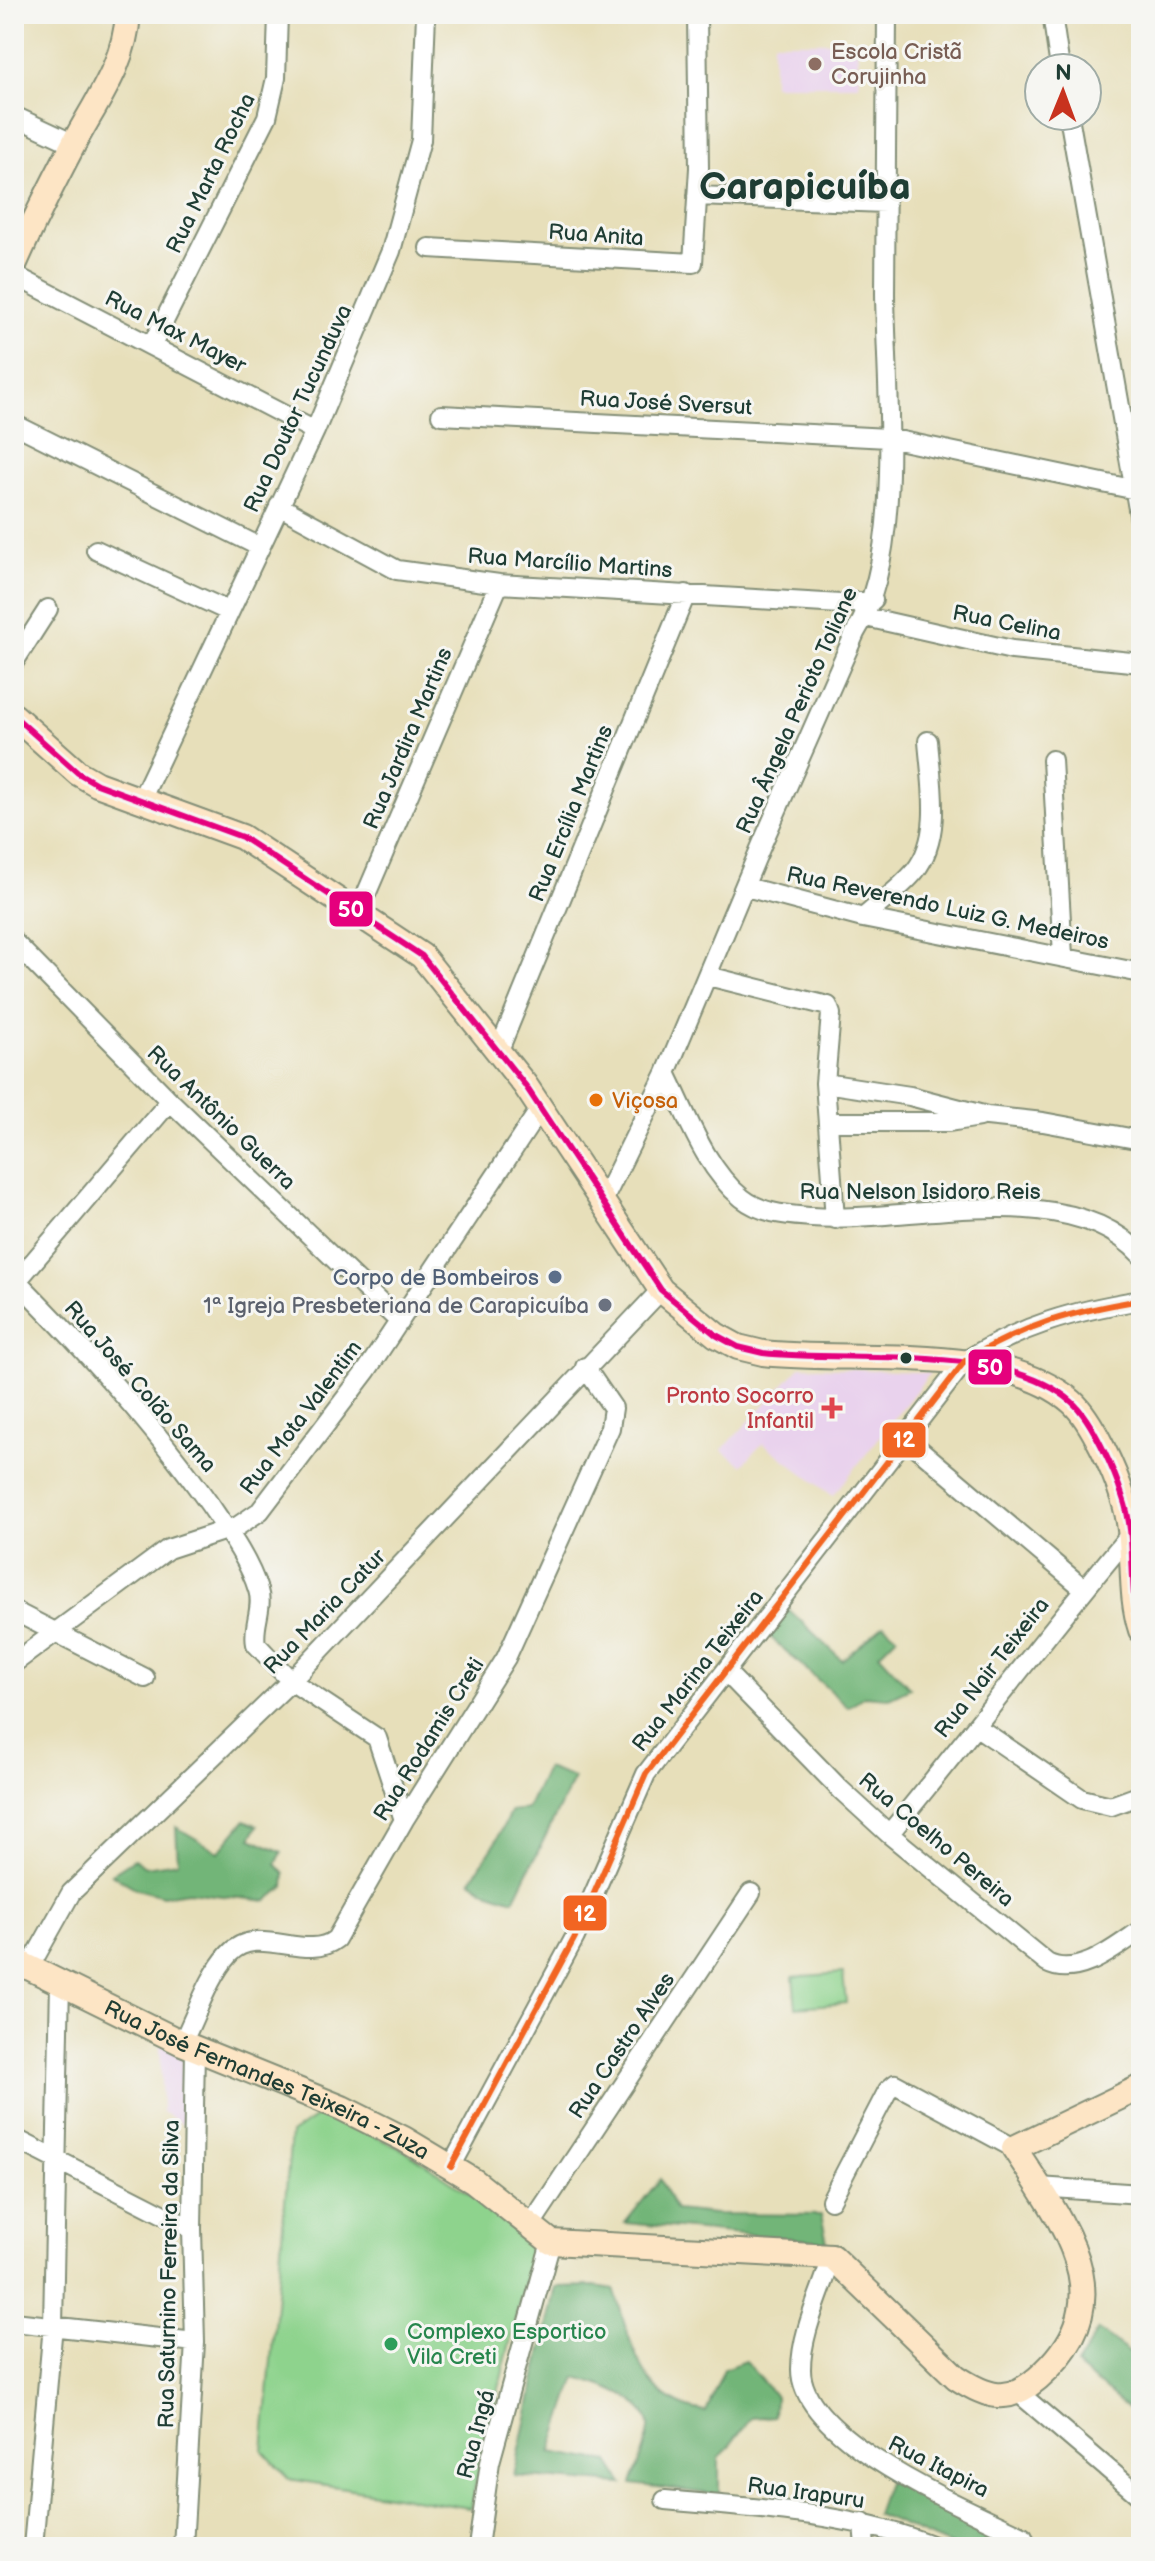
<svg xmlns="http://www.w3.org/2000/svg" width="1155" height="2561" font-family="'Balsamiq Sans',sans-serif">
  <rect width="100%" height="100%" fill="#f6f6f2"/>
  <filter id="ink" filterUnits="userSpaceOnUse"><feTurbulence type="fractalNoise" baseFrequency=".0125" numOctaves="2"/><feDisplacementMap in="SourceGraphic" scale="16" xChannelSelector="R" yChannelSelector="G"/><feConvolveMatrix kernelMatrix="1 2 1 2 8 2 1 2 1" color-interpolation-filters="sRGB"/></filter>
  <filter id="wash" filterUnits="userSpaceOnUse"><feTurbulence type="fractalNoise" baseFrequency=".006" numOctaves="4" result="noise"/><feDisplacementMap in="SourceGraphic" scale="32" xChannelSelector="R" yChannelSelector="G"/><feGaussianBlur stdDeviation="1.8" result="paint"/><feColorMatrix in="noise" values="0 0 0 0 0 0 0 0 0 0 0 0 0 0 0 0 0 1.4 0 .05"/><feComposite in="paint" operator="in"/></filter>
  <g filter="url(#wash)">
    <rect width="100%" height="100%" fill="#e7dfba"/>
    <!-- built -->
    <path fill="#e9d2ed" d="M773,42H857L859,85H773Z
      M801,1366L930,1373L833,1496L763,1443L742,1465L722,1450Z
      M160,2044L183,2051V2124L162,2112Z"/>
    <!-- green -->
    <path fill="#8ed38d" stroke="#568860" stroke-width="2" d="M843,1973L846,2003L796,2007L793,1977Z
      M323,2112L406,2151L535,2238L470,2508L289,2479L263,2451L291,2134Z"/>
    <!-- forest -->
    <path fill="#72b578" stroke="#487956" stroke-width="2" d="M788,1609L842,1660L884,1625L897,1636L879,1654L910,1688L889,1698L864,1696L848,1707L768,1635Z
      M546,1768L574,1778L514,1900L484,1890L471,1880L494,1845L511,1811L527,1809Z
      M245,1820L258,1826L251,1838L282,1852L276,1864L285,1874L284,1887L267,1901L188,1892L163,1896L137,1889L111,1874L134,1859L145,1867L178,1862L176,1827L219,1852Z
      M660,2179L675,2210L715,2214L821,2215L827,2242L625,2223Z
      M595,2286L614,2289C632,2344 641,2404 706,2412L724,2369L745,2361L775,2396L774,2416L751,2418L719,2459V2495L632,2484C637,2467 647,2447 649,2429C652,2399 598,2384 576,2378L551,2452L609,2462L623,2484L514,2476L556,2287Z
      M1098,2330L1141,2361V2419L1076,2366Z
      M888,2480L1016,2541L1018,2547H953L876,2514Z"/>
  </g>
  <g filter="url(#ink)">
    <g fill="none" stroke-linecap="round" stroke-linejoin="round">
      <defs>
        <path id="street" d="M1052,14L1060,68
          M14,116L74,144
          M1069,116L1141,526
          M697,196L885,203
          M429,248L693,263L699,168L697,14
          M14,275L315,431
          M152,345L267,117L276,78L278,14
          M441,415L888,438L1141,491
          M14,424L260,547
          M279,506L397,570L499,584L841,604L873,600
          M96,550L228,611
          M866,617L1012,650L1141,663
          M14,662L48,609
          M1052,760L1063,956
          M140,802L315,431L391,251L421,140L426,14
          M746,887L863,918L1141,973
          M359,911L499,584
          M863,918C880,903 901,888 915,871C943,836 931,782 928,741
          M14,942L170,1101L400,1322
          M708,976L828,1006L831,1014L825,1083L835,1219
          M499,1050L686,594
          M666,1073C687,1115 705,1168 742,1198C762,1214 787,1215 811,1217C908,1224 1068,1174 1141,1255
          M825,1083L910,1096L987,1116L1043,1122L1141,1140
          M828,1122H949L980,1117
          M602,1203L666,1073L762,844L855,633C905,554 886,388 885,293C885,200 886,107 887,14
          M14,1278C84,1349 153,1424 210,1505C227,1530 249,1560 258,1590C264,1608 252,1626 256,1644L291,1681L377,1738L404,1820
          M17,1281L170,1101
          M906,1438L1083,1588
          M14,1611L145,1678
          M14,1663L168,1549L238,1526L260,1511L367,1370L540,1109
          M726,1672L841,1790L889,1834L1047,1963C1078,1979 1116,1947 1141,1930
          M977,1727L1082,1799L1111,1806L1141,1795
          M889,1834C972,1734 1049,1630 1133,1531
          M29,1968L71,1893L291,1681L661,1290
          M182,2043C196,2016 208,1977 229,1954C257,1923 306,1963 336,1939L404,1820L506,1658L610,1428L613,1408L585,1367
          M14,2138L192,2229
          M451,2167L575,1937L646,1774L965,1361C1023,1325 1073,1311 1141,1300
          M1039,2187L1141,2194
          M831,2200L888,2090L895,2084L1014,2148
          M532,2223L751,1893
          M832,2257C822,2291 801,2332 801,2369C800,2440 968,2509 1023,2536L1027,2547
          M14,2322L195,2342
          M1020,2394L1141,2497
          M665,2500C756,2509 851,2512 936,2547
          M863,2523L865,2547
          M33,2547L53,2325L60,1982
          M183,2547L195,2342L192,2229L195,2049
          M478,2547L490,2462L551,2242"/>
        <g id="secondary">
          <path d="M14,265C32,224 53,183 74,143C97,100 125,64 128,14"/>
          <path d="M14,716L78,773L97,784L242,837L422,956L525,1085L661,1290L716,1335L738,1347L763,1353C851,1363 1004,1342 1072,1402C1092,1420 1115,1472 1123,1498C1138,1541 1127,1588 1141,1630"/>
          <path id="s1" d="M14,1960L182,2043L342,2108L404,2139L474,2181L551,2242L832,2257L956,2377C988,2398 1008,2404 1038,2378C1126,2301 1065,2227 1014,2148L1141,2087"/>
        </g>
      </defs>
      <!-- street casing -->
      <use href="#street" stroke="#838e77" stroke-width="22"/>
      <!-- secondary casing -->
      <use href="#secondary" stroke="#838e77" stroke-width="28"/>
      <!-- street -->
      <use href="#street" stroke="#fff" stroke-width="18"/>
      <!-- secondary -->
      <use href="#secondary" stroke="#fde5c5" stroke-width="24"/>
      <defs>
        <path id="bus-1" d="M14,716L78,773L97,784L242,837L422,956L525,1085L661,1290L716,1335L738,1347L763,1353C851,1363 1004,1342 1072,1402C1092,1420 1115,1472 1123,1498C1138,1541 1127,1588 1141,1630"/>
        <path id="bus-2" d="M451,2167L575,1937L646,1774L965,1361C1023,1325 1073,1311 1141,1300"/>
      </defs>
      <!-- bus-1 casing -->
      <use href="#bus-1" stroke="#f6f6f2" stroke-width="12"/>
      <!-- bus-2 casing -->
      <use href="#bus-2" stroke="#f6f6f2" stroke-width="12"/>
      <!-- bus-1 -->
      <use href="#bus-1" stroke="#e5007d" stroke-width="6"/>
      <!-- bus-2 -->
      <use href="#bus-2" stroke="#f26522" stroke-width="6"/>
    </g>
  </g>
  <!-- markers -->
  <circle fill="#8d6e63" stroke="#f6f6f2" stroke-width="3" cx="815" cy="64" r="8"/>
  <circle fill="#e8710a" stroke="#f6f6f2" stroke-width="3" cx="596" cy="1100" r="8"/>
  <circle fill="#5c6f8a" stroke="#f6f6f2" stroke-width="3" cx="555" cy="1277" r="8"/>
  <circle fill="#6b7280" stroke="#f6f6f2" stroke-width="3" cx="605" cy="1305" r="8"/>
  <circle fill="#1f3d34" stroke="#f6f6f2" stroke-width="3" cx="906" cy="1358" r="7"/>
  <path fill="#e0444e" stroke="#f6f6f2" stroke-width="3" d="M828 1396h8v8h8v8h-8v8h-8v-8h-8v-8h8z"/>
  <circle fill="#2e9e5b" stroke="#f6f6f2" stroke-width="3" cx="391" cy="2344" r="8"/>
  <g text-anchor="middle" stroke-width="6" stroke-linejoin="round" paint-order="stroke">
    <!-- education labels -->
    <g font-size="22" fill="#785e54" stroke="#f6f6f2" text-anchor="start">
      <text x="831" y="59">Escola Cristã<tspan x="831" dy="25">Corujinha</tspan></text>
    </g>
    <!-- street labels -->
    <g font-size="22" fill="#1f3d34" stroke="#f6f6f2">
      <text transform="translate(210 173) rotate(-64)" y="8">Rua Marta Rocha</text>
      <text transform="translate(596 234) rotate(4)" y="8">Rua Anita</text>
      <text transform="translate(176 331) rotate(27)" y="8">Rua Max Mayer</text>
      <text transform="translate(666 402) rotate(3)" y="8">Rua José Sversut</text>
      <text transform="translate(297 408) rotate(-65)" y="8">Rua Doutor Tucunduva</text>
      <text transform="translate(570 562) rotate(4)" y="8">Rua Marcílio Martins</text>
      <text transform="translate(1007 622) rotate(11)" y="8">Rua Celina</text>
      <text transform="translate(796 710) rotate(-66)" y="8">Rua Ângela Perioto Toliane</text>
      <text transform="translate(407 738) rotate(-67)" y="8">Rua Jardira Martins</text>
      <text transform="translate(570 813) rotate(-68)" y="8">Rua Ercília Martins</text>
      <text transform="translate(948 907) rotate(12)" y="8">Rua Reverendo Luiz G. Medeiros</text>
      <text transform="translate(222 1117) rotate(44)" y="8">Rua Antônio Guerra</text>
      <text x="920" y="1199">Rua Nelson Isidoro Reis</text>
      <text transform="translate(141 1386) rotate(49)" y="8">Rua José Colão Sama</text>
      <text transform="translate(300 1417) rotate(-53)" y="8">Rua Mota Valentim</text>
      <text transform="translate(324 1611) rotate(-46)" y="8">Rua Maria Catur</text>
      <text transform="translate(991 1667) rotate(-52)" y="8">Rua Nair Teixeira</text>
      <text transform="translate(697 1670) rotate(-52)" y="8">Rua Marina Teixeira</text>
      <text transform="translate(428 1739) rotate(-58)" y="8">Rua Rodamis Creti</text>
      <text transform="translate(937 1839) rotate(40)" y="8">Rua Coelho Pereira</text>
      <text transform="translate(621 2045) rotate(-56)" y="8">Rua Castro Alves</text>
      <text dy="8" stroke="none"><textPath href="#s1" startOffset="280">Rua José Fernandes Teixeira - Zuza</textPath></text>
      <text transform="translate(168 2274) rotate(-89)" y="8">Rua Saturnino Ferreira da Silva</text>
      <text transform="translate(475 2434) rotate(-75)" y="8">Rua Ingá</text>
      <text transform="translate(939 2466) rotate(27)" y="8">Rua Itapira</text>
      <text transform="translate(806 2492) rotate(8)" y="8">Rua Irapuru</text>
    </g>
    <!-- food labels -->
    <g font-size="22" fill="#c56008" stroke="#f6f6f2" text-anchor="start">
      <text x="612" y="1108">Viçosa</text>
    </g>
    <!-- service labels -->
    <g font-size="22" fill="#4e5e75" stroke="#f6f6f2" text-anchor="end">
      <text x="539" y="1285">Corpo de Bombeiros</text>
    </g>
    <!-- worship labels -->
    <g font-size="22" fill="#5b616d" stroke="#f6f6f2" text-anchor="end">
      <text x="589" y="1313">1ª Igreja Presbeteriana de Carapicuíba</text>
    </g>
    <!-- health labels -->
    <g font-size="22" fill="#be3a42" stroke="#f6f6f2" text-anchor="end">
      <text x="814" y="1403">Pronto Socorro<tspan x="814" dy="25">Infantil</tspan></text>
    </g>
    <!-- leisure labels -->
    <g font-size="22" fill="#27864d" stroke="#f6f6f2" text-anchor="start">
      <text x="407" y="2339">Complexo Esportico<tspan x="407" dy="25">Vila Creti</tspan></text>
    </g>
    <!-- town labels -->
    <g font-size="38" font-weight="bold" fill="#1f3d34" stroke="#f6f6f2">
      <text x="805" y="199">Carapicuíba</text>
    </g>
  </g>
  <g stroke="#f6f6f2" stroke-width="3">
    <rect x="328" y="890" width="46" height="38" rx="8" fill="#e5007d"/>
    <rect x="967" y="1348" width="46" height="38" rx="8" fill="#e5007d"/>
    <rect x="881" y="1421" width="46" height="38" rx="8" fill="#f26522"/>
    <rect x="562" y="1894" width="46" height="38" rx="8" fill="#f26522"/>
  </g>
  <g font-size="22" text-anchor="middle" font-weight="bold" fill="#fff">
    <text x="351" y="917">50</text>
    <text x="990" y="1375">50</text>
    <text x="904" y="1447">12</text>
    <text x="585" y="1921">12</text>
  </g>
  <!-- margin -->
  <rect width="1155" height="2561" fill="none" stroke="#f6f6f2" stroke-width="48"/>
  <!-- north arrow -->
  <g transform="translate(1063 92) rotate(1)"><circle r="38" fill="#f6f6f2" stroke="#a0aca6" stroke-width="2"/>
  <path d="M0-6L14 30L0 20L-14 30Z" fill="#c8321e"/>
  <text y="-12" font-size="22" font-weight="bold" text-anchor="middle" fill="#1f3d34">N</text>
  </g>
</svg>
